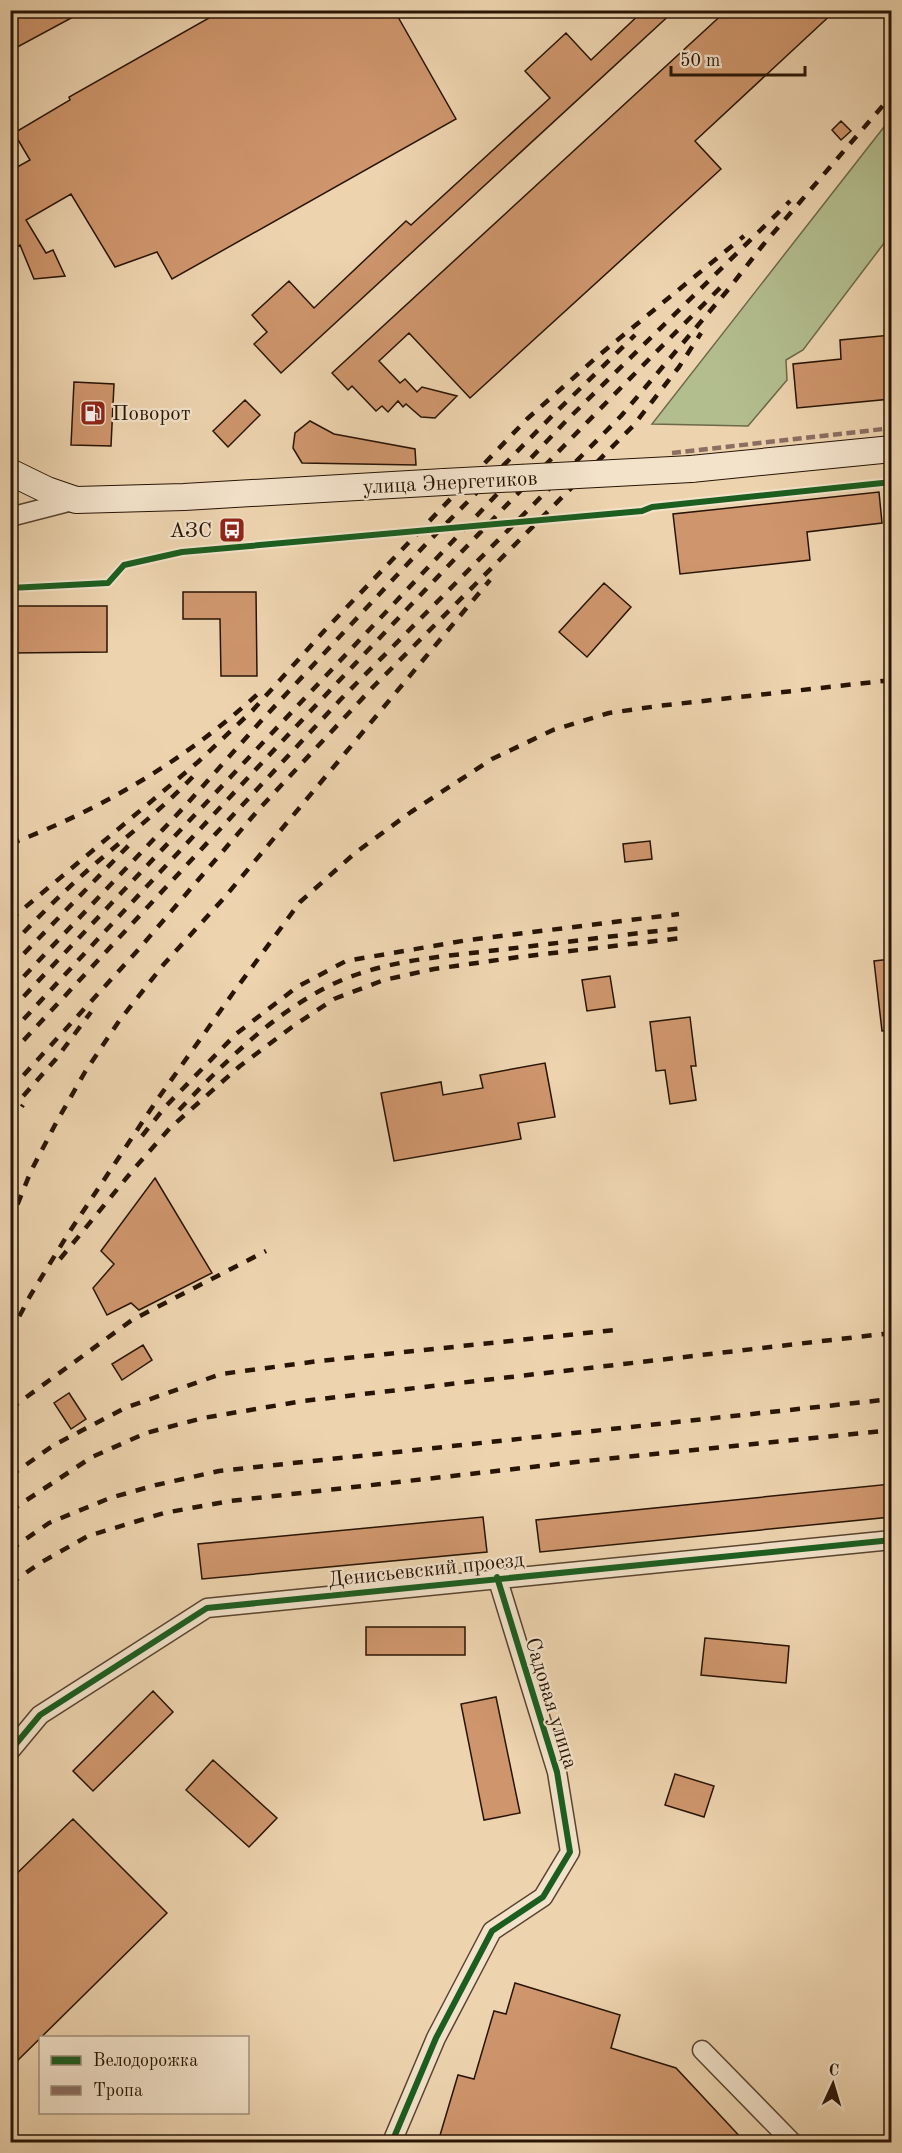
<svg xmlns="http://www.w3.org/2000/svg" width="902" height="2153" font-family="'Old Standard TT',serif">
  <rect width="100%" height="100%" fill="#edd4af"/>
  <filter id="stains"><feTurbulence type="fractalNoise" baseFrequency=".00333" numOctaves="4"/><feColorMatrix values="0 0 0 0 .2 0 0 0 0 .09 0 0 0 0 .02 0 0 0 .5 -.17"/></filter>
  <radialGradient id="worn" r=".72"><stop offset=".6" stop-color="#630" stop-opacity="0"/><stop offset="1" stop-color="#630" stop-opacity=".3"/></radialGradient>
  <!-- green -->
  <path fill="#b3be8f" stroke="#6e694a" stroke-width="1.5" d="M891,118V234L803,350L786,360L787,380L748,426L652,424Z"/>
  <!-- building -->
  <path fill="#cf966d" stroke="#281405" stroke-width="1.5" d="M10,10H86L10,51Z
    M223,10H394L456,119L172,279L157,252L115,267L71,194L26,220L46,253L53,250L65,276L34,279L20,245L10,250V171L30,160L14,133L70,100L69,97Z
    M644,10H675L281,373L254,344L267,332L252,315L289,281L314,308L406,221L411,225L550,98L525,71L566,33L591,60Z
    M727,10H836L695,141L721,169L470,398L409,333L379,361L400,383L405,379L417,392L422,387L457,396L435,418L421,417L406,404L403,407L398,401L388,412L382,406L376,411L352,386L348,390L332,373Z
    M841,121L851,131L841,140L832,130Z
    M891,335V399L797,408L793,364L841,359L840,340Z
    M74,382L114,384L111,446L71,445Z
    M245,400L260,415L228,447L213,431Z
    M310,421L334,434L415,449L416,465L302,463L293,448L295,433Z
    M879,492L882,523L807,532L810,560L680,574L673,514Z
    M604,583L631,607L587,657L559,632Z
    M183,592H256L257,676H221L220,619H183Z
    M10,606H107V652L10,653Z
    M650,841L652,859L625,862L623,844Z
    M891,959V1030L882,1031L874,961Z
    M610,976L615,1007L587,1011L582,980Z
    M690,1017L696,1066H691L696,1100L670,1104L665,1070L656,1071L650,1022Z
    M545,1063L555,1117L518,1123L521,1139L394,1161L381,1093L441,1082L443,1095L483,1088L480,1075Z
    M155,1178L212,1273L139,1310L131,1303L107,1315L93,1288L114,1264L101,1251Z
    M143,1345L152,1360L122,1380L112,1364Z
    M69,1393L86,1419L71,1429L54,1403Z
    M891,1484V1517L540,1552L536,1520Z
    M483,1517L487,1552L202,1579L198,1544Z
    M366,1627H465V1655H366Z
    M705,1638L789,1646L786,1683L701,1675Z
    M153,1691L173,1712L93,1791L73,1771Z
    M496,1697L520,1813L484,1820L461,1704Z
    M213,1760L277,1818L249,1847L186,1790Z
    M675,1774L714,1786L704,1817L665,1805Z
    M73,1819L167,1913L10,2068V1880Z
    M515,1983L620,2015L611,2048L676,2068L745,2142H438L458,2075L474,2079L494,2011L506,2014Z"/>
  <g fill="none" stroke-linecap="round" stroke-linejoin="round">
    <defs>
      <path id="minor" d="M10,517L76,500
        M10,1751L40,1715L207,1608L892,1540
        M702,2050L792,2142
        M392,2142L436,2038L492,1931L543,1897L570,1852L557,1772L497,1577"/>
      <path id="secondary" d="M691,469L892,449
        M10,472L47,490L76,500L184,497L444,482"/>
    </defs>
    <!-- minor casing -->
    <use href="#minor" stroke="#594430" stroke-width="21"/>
    <!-- secondary casing -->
    <use href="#secondary" stroke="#281405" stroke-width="28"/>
    <!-- minor -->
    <use href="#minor" stroke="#f3e3cb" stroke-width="18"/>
    <!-- secondary -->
    <use href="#secondary" stroke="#f3e3cb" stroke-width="26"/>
    <!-- rail -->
    <path stroke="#281405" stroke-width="4.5" stroke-dasharray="10 10" stroke-linecap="butt" d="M10,844C103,809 189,758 262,690
      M10,920L198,762L253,710L325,630L527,419L598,356L744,236
      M10,947C37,918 66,889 96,863C131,833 167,805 198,771
      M10,968L129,845
      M10,991L186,805L261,721L427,543L552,416L635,335
      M10,1011L565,422L790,201
      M10,1034C244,781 478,529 722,286
      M10,1055L341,699L621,416L727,291L763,245L892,95
      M10,1090L138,950L260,808L374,686L633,426L679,367L701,333
      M179,1110C224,1063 270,1016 329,986C381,960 441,957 498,950C559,943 621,935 683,928
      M10,1111L56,1059L91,1012
      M10,1123L23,1105
      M142,1136L165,1107L236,1034L297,987L346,961L468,940L679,914
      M10,1223L31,1171L56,1123L85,1072L119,1021L164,964L224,898L490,580
      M60,1259L133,1170L170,1128L240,1066L292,1027L334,999L384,980L434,969L519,957L682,938
      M10,1334L30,1296L68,1234L157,1100L233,993L300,902L355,853L411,812L492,759L553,730L609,713L658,706L892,680
      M10,1409L132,1320L266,1251
      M10,1476L54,1445L125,1408L221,1374L319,1361L615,1330
      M10,1511L92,1457L146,1433L203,1418L303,1401L892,1333
      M10,1550L49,1523L110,1498L156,1485L219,1471L892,1399
      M10,1584L40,1563L88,1536L164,1513L230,1501L576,1462L892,1430"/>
    <defs>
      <path id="secondary-bridge" d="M444,482L691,469"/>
    </defs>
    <!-- secondary-bridge casing -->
    <use href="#secondary-bridge" stroke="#281405" stroke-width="28" stroke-linecap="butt"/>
    <!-- secondary-bridge -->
    <use href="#secondary-bridge" stroke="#f3e3cb" stroke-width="26"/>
    <!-- quiet -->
    <path stroke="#8d6e63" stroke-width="4.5" stroke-dasharray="9 4.5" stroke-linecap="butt" d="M672,453L892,428"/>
    <defs>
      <path id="cycleway" d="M10,588L108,583L124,565L182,552L642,511L652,507L892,482
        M10,1751L40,1715L207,1608L892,1540
        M392,2142L436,2038L492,1931L543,1897L570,1852L557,1772L497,1577"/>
    </defs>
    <!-- cycleway casing -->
    <use href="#cycleway" stroke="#f3e3cb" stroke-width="10"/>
    <!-- cycleway -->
    <use href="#cycleway" stroke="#1b5e20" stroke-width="6"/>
  </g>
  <!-- icons -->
  <defs>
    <symbol id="fuel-square" viewBox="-11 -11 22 22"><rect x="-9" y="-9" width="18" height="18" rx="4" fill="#8f2418" stroke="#f3e3cb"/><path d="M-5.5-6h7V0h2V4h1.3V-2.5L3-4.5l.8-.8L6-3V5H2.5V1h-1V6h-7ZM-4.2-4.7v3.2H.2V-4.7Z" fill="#fff"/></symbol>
    <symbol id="bus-square" viewBox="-11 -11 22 22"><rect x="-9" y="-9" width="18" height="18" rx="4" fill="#8f2418" stroke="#f3e3cb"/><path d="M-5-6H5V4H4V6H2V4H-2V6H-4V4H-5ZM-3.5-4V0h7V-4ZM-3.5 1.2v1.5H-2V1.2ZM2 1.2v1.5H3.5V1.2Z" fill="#fff"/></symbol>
  </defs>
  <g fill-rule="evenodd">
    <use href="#fuel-square" x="78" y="398" width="30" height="30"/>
    <use href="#bus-square" x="217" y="515" width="30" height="30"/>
  </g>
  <g text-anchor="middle" stroke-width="4.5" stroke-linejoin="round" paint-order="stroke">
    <!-- poi labels -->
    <g font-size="21" fill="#281405" stroke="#f3e3cb" text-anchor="start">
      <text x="112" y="420">Поворот</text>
      <text x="212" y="537" text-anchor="end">АЗС</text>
    </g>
    <!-- street labels -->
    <g font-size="21" fill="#281405" stroke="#f3e3cb">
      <text transform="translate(450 482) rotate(-3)" y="7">улица Энергетиков</text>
      <text transform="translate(426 1569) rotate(-6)" y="7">Денисьевский проезд</text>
      <text transform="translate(552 1703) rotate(73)" y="7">Садовая улица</text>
    </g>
  </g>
  <!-- margin -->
  <rect width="902" height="2153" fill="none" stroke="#edd4af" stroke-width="36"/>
  <rect x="12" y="12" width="878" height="2129" fill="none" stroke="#281405" stroke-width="3"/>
  <rect x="18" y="18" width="866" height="2117" fill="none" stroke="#281405" stroke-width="1.5"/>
  <!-- legend -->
  <rect x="39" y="2036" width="210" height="78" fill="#f3e3cb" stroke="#a2907c" stroke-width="1.5"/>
  <rect x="51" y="2056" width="30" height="9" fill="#1b5e20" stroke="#a2907c" stroke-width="1.5"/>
  <text x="93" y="2066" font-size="18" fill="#281405">Велодорожка</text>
  <rect x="51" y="2086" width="30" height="9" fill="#8d6e63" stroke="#a2907c" stroke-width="1.5"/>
  <text x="93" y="2096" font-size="18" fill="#281405">Тропа</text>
  <!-- north arrow -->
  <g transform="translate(833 2084) rotate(4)" stroke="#f3e3cb" stroke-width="4.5" paint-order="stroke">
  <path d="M0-4.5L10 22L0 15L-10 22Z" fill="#281405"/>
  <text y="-9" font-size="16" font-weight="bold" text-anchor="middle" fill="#281405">С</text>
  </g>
  <!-- scale -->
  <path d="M671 66v9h134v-9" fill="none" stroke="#281405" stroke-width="3"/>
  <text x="680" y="66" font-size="18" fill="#281405" stroke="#f3e3cb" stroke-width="4.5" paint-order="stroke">50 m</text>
  <rect width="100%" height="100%" filter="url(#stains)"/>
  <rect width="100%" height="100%" fill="url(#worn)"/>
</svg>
